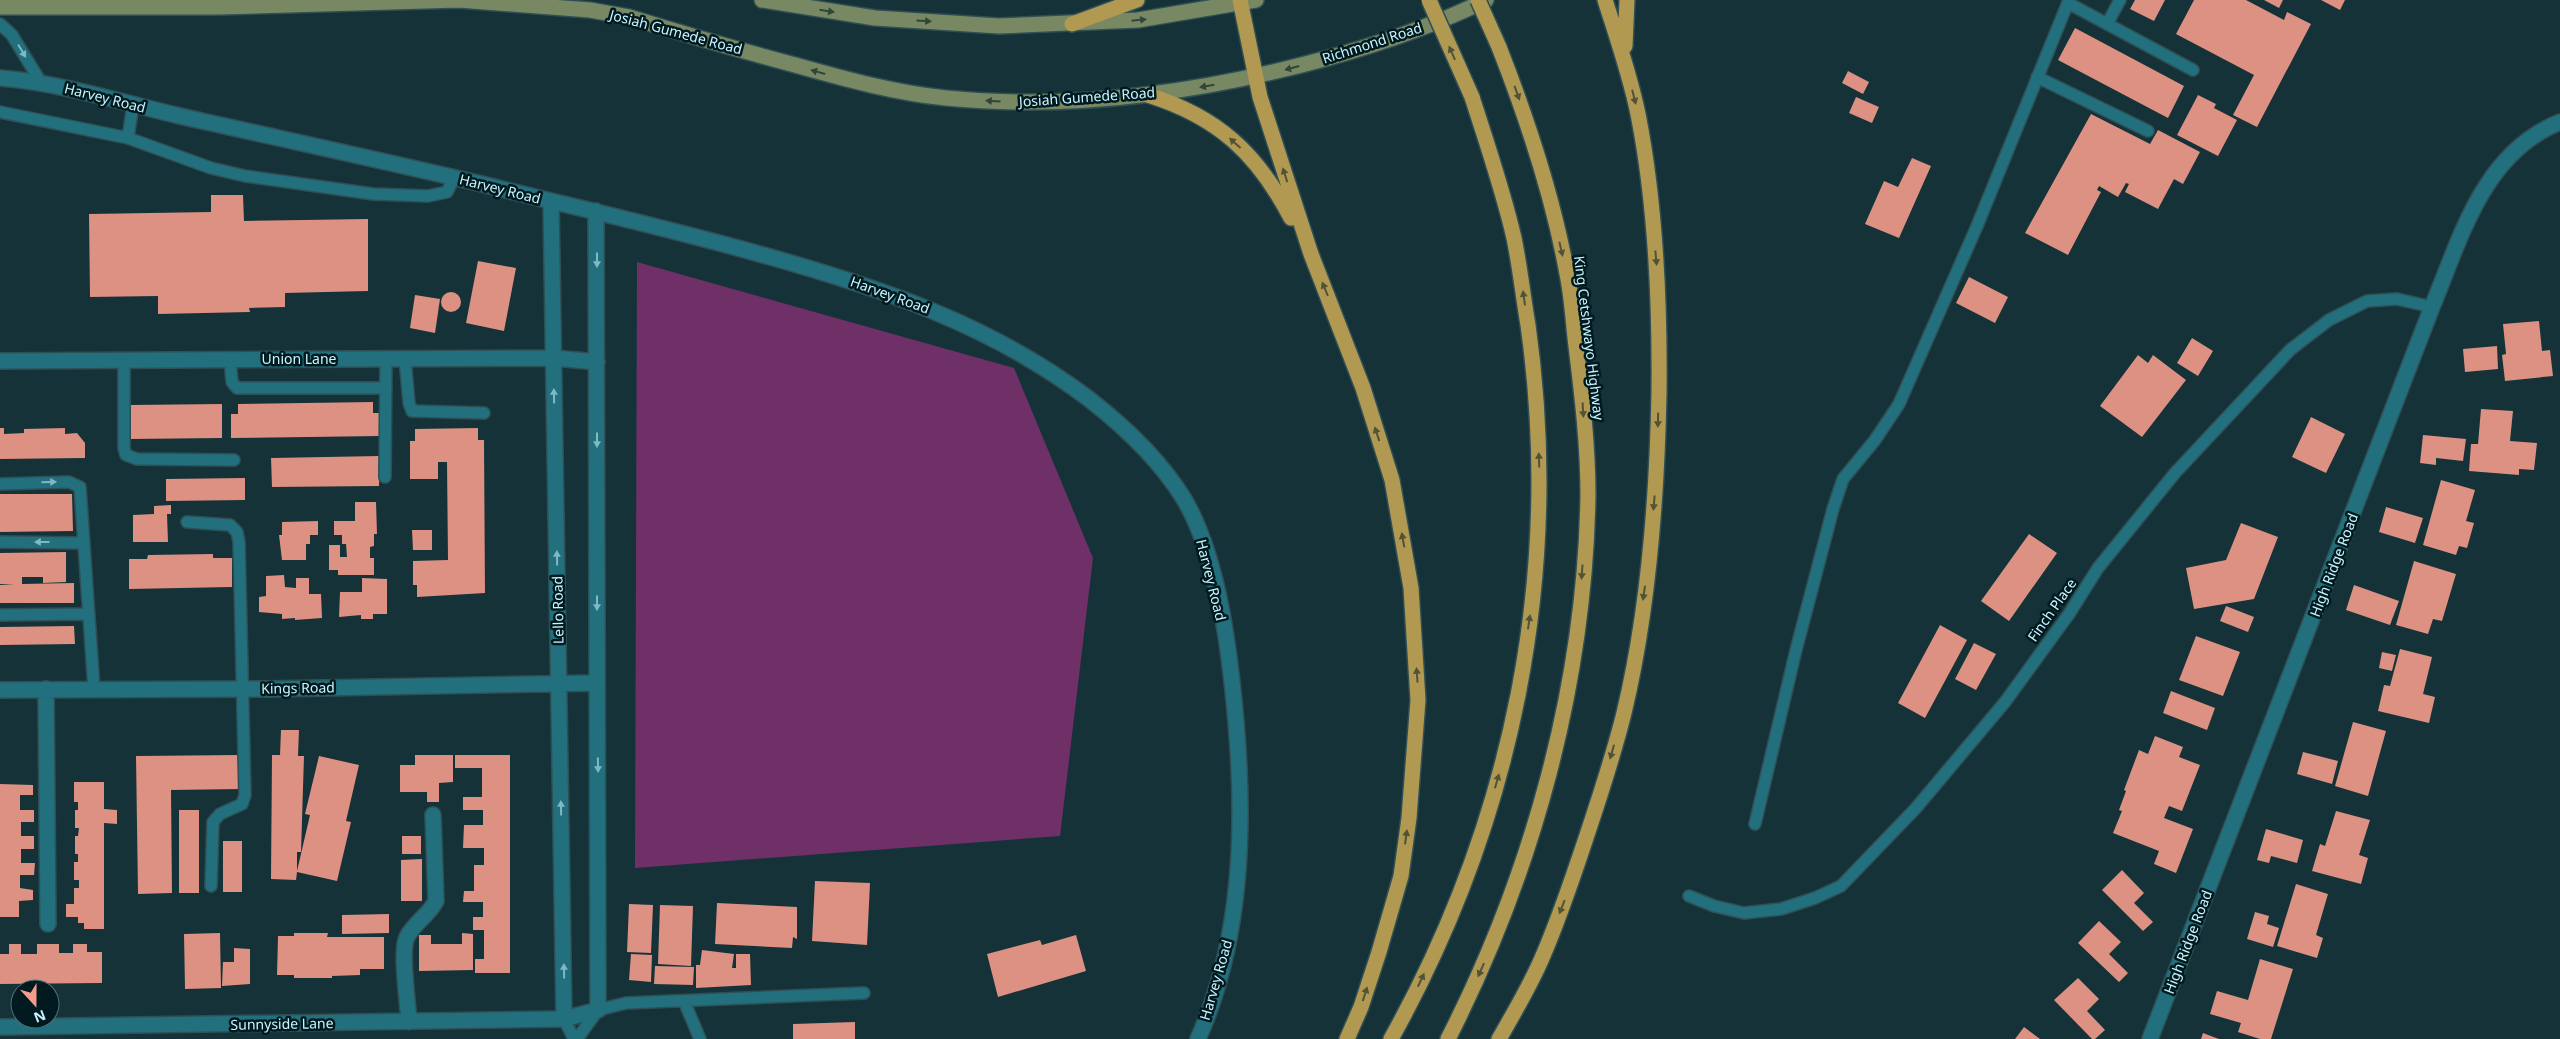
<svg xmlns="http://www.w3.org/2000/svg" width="2560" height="1039" font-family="'Noto Sans',sans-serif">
  <rect width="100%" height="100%" fill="#143238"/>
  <!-- green -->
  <path fill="#6e3067" d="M637,262L1014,368L1093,558L1060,836L635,868Z"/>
  <!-- building -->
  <path fill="#dc9182" d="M2135,0H2165L2154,21L2130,9Z
    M2194,0H2246L2284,20L2287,12L2311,24L2257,127L2233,115L2254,75L2176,34Z
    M2264,0H2283L2279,8Z
    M2321,0H2345L2340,10Z
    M2075,28L2184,86L2168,118L2058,60Z
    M1848,71L1869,82L1863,94L1842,83Z
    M2198,95L2216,104L2214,108L2237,120L2218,156L2177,135Z
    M1856,97L1879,107L1872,123L1849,113Z
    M2091,114L2150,144L2158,130L2200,152L2183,184L2174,179L2158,209L2125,192L2129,184L2126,183L2118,197L2099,186L2097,190L2101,192L2068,255L2025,233Z
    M1912,158L1931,166L1899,238L1865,224L1884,181L1898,187Z
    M211,195H243L244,221L368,219V291L285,293V307L249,308L250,312L158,314V296L90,297L89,214L211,212Z
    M478,261L516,268L504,331L466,323Z
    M1969,277L2008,297L1995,323L1956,303Z
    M441 302a10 10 0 1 1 20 0a10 10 0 1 1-20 0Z
    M415,295L440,299L435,333L410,328Z
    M2539,321L2542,351L2550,350L2553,376L2505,381L2502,355L2506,354L2503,324Z
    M2192,338L2213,351L2198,376L2177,363Z
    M2497,346L2498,369L2465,372L2463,349Z
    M2138,355L2148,363L2153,355L2186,380L2142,437L2100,406Z
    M373,402V413H380V436L231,438V414H238V404Z
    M222,404V438L130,439V405Z
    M2481,409L2513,411L2510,441L2537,443L2534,470L2519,469V475L2469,471L2471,444H2478Z
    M2311,417L2345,434L2326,473L2292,457Z
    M0,428H4V434L24,433V429L65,428V434L77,433L85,443V458L0,459Z
    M478,428V440H484L485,593L417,597V585H413V561L448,560L447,462H438V479H410V441H415V429Z
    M2423,435L2466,439L2463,461L2436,458V465L2420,463Z
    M380,456L379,486L272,487L271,458Z
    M245,478V500L166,501V479Z
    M2441,480L2475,490L2466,521L2474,523L2467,548L2459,546L2456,555L2423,545Z
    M0,494H72L73,531L0,532Z
    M355,502H376L377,534H374V546L370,547V558H374V575H338V570H329V545H340V557H347L346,544H342V535H334V521H355Z
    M171,505V514H167L168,542H133V515L154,514V506Z
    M2386,507L2423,518L2415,543L2379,532Z
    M318,521V535H310V544H306V560H282L279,535H282V522Z
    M2241,523L2278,537L2254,599L2194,609L2186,568L2226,560Z
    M412,530H432V550H413Z
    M2029,534L2057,553L2009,621L1981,601Z
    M66,552V582L43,583V577H22V584L74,583V603H0V585L14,584H0V553Z
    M213,554V558H232V587L129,589V559H147L148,555Z
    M2414,561L2456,574L2442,621L2433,619L2428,634L2396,625Z
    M284,575L285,587L296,588V578H309V594H321L322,618L295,620V618L282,619V614L259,612V597L266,596V576Z
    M362,578L387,579V614H373V619H361V615L339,617L340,592H362Z
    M2354,585L2399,601L2390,625L2346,610Z
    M2226,606L2254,617L2248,632L2220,621Z
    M1940,625L1967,640L1925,718L1898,703Z
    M74,626L75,644L0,645V627Z
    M2196,636L2240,652L2223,696L2179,680Z
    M1974,643L1996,654L1976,690L1955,679Z
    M2400,649L2432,657L2423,694L2435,697L2429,723L2378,711L2384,685L2390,686Z
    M2382,652L2396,655L2392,671L2379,668Z
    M2171,691L2215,708L2207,730L2163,713Z
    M2353,722L2386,731L2368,796L2335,786Z
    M281,730H299L298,756H304L301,852H297V871L310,815L305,814L319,756L359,765L346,821L351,822L337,881L297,872L296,880L271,879L272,755H280Z
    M2155,736L2183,747L2179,757L2200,765L2182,811L2169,806L2164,818L2193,829L2176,873L2154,864L2159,851L2113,833L2122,811L2119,810L2126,791L2124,790L2139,750L2148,754Z
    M2303,752L2338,761L2332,784L2297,774Z
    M239,755L240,789L171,790L172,893L138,894L136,756Z
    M415,755H453V782L439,783V802H427V792H400V765H415Z
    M455,755H510V973H475V959H484V930H473V917H483V902H463L464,891H474V865H484V848H463L464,825H483V810H463V797H482V768H455Z
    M74,782H104V809L117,810V824L104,823V929H84V923H78V917H66V904H74V888H79V880H74V862H78V854H75V836H78L79,828H75V810H78V802H74Z
    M0,784L33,785V795H20V810H34V822H21V836H34V849H21V863H35L34,875H20V888L33,890V900L19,901V917H0Z
    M179,810H199V893H179Z
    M2336,811L2370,820L2359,855L2368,858L2361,884L2312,871L2320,844L2325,846Z
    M2266,829L2303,840L2297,863L2271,856L2269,863L2257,860Z
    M402,836H421V854H402Z
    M223,841H242V892H223Z
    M422,859V901H401V860Z
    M2122,870L2144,893L2134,903L2153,922L2143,931L2102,890Z
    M815,881L870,883L867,945L812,941Z
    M2296,884L2328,894L2316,935L2323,938L2317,958L2277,946Z
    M717,903L797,907V939L793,937L792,948L715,944Z
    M629,904L653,905L651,953L627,952Z
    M660,905L693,906L691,966L658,964Z
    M2255,912L2269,916L2267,924L2279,928L2273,947L2247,939Z
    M389,914V933L342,934V915Z
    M2099,921L2121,942L2109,954L2128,973L2119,982L2078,943Z
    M220,933L221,988L185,989L184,934Z
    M294,933H328L327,937H384V969H360V975L332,976V978H294V975H277L278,936H294Z
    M462,933L473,934V970L419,971V935H431V944H462Z
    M1076,935L1086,971L998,997L987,954L1040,940L1042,945Z
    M9,944H21V954H37V944H59V953H73V944H87V952H102V983L0,984V954H9Z
    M234,948L250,949V984L222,986L223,962H234Z
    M702,950L734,954L732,968H736V954H750L751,985L696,988V965H700Z
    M631,954L652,955L651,982L629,980Z
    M2260,959L2293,969L2271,1039H2260L2238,1032L2241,1023L2210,1014L2217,991L2248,1000Z
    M655,966L694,967L693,985L654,984Z
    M2078,978L2099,999L2087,1011L2105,1030L2095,1039H2092L2054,1000Z
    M855,1022V1039H793V1024Z
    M2024,1027L2040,1039H2015Z
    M2203,1033L2219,1039H2201Z"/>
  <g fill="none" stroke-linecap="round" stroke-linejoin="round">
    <defs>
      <path id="service" d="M2068,3L2193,70
        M0,24L12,35L40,81
        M2107,24L2120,0
        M2037,77L2148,131
        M0,112L128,138L211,168L245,176L373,194L428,196L447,192L454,178
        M128,138L133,105
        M405,358L409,403L412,411L484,413
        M230,359L232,382L237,388H386
        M124,360V448L126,455L137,459L234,460
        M385,477L386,358
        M0,484L69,482L80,487L94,689
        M187,522L230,525L237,532L239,542L245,795L242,804L220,814L213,822L211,886
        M0,542L83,543
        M0,615L89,614
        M1755,824L1796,650L1833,509L1843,479L1875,440L1899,404L1977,226L2069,0
        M1689,896L1714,906L1744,913L1781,909L1815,898L1841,886L1916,808L2005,702L2069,614L2098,568L2175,473L2290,350L2329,320L2367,301L2397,299L2432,307
        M684,1001L700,1039
        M564,1019L574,1039
        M577,1039L598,1010L626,1003L864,993"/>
      <path id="minor" d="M0,78C61,83 120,102 180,116C282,139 384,161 486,185C578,208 671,229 763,255C881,288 990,324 1089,399C1125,427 1160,460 1184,499C1219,558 1230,654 1236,722C1245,828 1242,940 1198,1039
        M551,201L564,1019
        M0,361L554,358L597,362
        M46,689L48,924
        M0,690L268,689L597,683
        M409,1022C408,1004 400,950 407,937C414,923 429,915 436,901L433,815
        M0,1027L564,1019L598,1010L596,211
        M2150,1039L2432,307C2461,237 2483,153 2560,122"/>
      <path id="primary" d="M762,0L875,18L999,26L1138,20L1256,0
        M0,7H220L459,0L590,10L629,17C684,34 739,50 795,65C845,79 895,93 946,98C1075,111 1204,92 1328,58C1382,43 1436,25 1486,0"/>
      <path id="motorway" d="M1240,0L1260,97L1311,254L1363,388L1392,480L1411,588L1418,700L1409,818L1401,876L1379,952L1361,1007L1347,1039
        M1072,24L1137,0
        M1625,46L1627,0
        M1148,95C1218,117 1257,153 1291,218
        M1391,1039C1513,820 1563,574 1528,325C1523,296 1520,267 1514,238C1503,190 1487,144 1472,97
        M1448,1039C1533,872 1585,683 1588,495C1588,445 1582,395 1576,346C1573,322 1572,298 1567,274C1553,196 1528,121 1499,47
        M1499,1039C1514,1013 1530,986 1542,958C1560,917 1574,874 1588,832C1601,793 1614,753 1624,713C1649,609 1657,499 1659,393C1660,300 1656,205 1638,114C1630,75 1617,38 1605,0"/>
    </defs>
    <!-- service casing -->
    <use href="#service" stroke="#304f55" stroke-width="14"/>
    <!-- minor casing -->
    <use href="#minor" stroke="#304f55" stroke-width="18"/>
    <!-- primary casing -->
    <use href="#primary" stroke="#304f55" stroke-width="18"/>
    <!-- motorway casing -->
    <use href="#motorway" stroke="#304f55" stroke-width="18"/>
    <!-- service -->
    <use href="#service" stroke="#226f7d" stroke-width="11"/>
    <!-- minor -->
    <use href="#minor" stroke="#226f7d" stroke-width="15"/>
    <!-- primary -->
    <use href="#primary" stroke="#788863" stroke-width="15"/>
    <!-- motorway -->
    <use href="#motorway" stroke="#b19951" stroke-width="15"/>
    <defs>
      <path id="motorway-bridge" d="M1429,0L1472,97
        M1478,0L1499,47"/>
    </defs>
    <!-- motorway-bridge casing -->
    <use href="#motorway-bridge" stroke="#304f55" stroke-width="18" stroke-linecap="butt"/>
    <!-- motorway-bridge -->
    <use href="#motorway-bridge" stroke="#b19951" stroke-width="15"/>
  </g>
  <!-- one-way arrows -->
  <defs><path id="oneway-solid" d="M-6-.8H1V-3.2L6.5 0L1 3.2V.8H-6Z" transform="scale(1.25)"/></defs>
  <g fill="#30463a">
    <use href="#oneway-solid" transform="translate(827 11) rotate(9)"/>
    <use href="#oneway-solid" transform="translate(1139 20) rotate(-6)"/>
    <use href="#oneway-solid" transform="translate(924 21) rotate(4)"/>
    <use href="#oneway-solid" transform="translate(1292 68) rotate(165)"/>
    <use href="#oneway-solid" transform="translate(818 72) rotate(-164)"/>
    <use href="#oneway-solid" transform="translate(1207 86) rotate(170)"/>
    <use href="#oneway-solid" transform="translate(993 101) rotate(-176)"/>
  </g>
  <g fill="#7eb9c4">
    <use href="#oneway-solid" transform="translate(22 51) rotate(59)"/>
    <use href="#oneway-solid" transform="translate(597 260) rotate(90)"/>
    <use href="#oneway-solid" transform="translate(554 396) rotate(-91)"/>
    <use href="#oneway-solid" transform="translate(597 440) rotate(90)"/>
    <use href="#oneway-solid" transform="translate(49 482) rotate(-1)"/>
    <use href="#oneway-solid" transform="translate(42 542) rotate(-180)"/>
    <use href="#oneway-solid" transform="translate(557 558) rotate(-91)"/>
    <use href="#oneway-solid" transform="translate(597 603) rotate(90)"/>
    <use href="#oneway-solid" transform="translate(598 765) rotate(89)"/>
    <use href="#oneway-solid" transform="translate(561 808) rotate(-91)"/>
    <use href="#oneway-solid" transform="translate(564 971) rotate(-91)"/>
  </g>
  <g fill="#505336">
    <use href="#oneway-solid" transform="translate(1452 53) rotate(-114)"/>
    <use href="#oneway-solid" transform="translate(1517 93) rotate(70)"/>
    <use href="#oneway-solid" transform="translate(1634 97) rotate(76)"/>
    <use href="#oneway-solid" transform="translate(1235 143) rotate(-138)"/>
    <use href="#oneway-solid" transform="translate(1285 175) rotate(-108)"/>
    <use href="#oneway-solid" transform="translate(1561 249) rotate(77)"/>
    <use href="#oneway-solid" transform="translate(1656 258) rotate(85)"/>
    <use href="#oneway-solid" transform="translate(1325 289) rotate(-113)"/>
    <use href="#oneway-solid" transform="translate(1524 298) rotate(-98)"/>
    <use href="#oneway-solid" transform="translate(1583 410) rotate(87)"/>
    <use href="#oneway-solid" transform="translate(1658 420) rotate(91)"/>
    <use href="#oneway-solid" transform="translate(1377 434) rotate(-108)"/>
    <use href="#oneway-solid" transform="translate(1539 460) rotate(-92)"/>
    <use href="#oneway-solid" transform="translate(1654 503) rotate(95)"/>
    <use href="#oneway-solid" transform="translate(1403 540) rotate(-100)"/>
    <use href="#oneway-solid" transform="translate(1582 572) rotate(94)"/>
    <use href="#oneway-solid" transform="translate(1644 593) rotate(98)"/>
    <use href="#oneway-solid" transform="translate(1529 622) rotate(-82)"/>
    <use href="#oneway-solid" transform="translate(1417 675) rotate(-94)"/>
    <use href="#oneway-solid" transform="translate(1612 752) rotate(106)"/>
    <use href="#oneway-solid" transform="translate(1497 781) rotate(-74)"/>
    <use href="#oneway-solid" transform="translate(1406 837) rotate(-82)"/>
    <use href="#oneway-solid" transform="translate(1562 907) rotate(111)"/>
    <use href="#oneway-solid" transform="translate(1481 970) rotate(114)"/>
    <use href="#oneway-solid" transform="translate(1421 980) rotate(-65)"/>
    <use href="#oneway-solid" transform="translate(1365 994) rotate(-72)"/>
  </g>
  <g text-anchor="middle" stroke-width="5" stroke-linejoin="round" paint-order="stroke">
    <!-- street labels -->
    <g font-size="14" fill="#c9f5ff" stroke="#001a1f">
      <text transform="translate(676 32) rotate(15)" y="5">Josiah Gumede Road</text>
      <text transform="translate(1372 43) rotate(-18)" y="5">Richmond Road</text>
      <text transform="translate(1087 97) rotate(-4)" y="5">Josiah Gumede Road</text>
      <text transform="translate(105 98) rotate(14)" y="5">Harvey Road</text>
      <text transform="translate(500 189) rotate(14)" y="5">Harvey Road</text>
      <text transform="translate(890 295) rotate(20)" y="5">Harvey Road</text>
      <text transform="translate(1589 338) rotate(83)" y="5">King Cetshwayo Highway</text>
      <text x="299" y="364">Union Lane</text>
      <text transform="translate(2334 565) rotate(-69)" y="5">High Ridge Road</text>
      <text transform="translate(1211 580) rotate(76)" y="5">Harvey Road</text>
      <text transform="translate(558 610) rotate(-91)" y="5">Lello Road</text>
      <text transform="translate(2052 610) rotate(-55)" y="5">Finch Place</text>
      <text transform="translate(298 688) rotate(-1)" y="5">Kings Road</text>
      <text transform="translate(2188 942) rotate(-69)" y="5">High Ridge Road</text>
      <text transform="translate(1216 980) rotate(-74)" y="5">Harvey Road</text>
      <text transform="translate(282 1024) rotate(-1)" y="5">Sunnyside Lane</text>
    </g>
  </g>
  <!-- north arrow -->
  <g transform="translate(35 1004) rotate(159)"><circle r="24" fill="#001a1f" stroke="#507279"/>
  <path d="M0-4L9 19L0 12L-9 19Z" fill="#f49d8c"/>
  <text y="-8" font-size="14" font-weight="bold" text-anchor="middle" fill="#c9f5ff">N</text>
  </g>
</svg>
